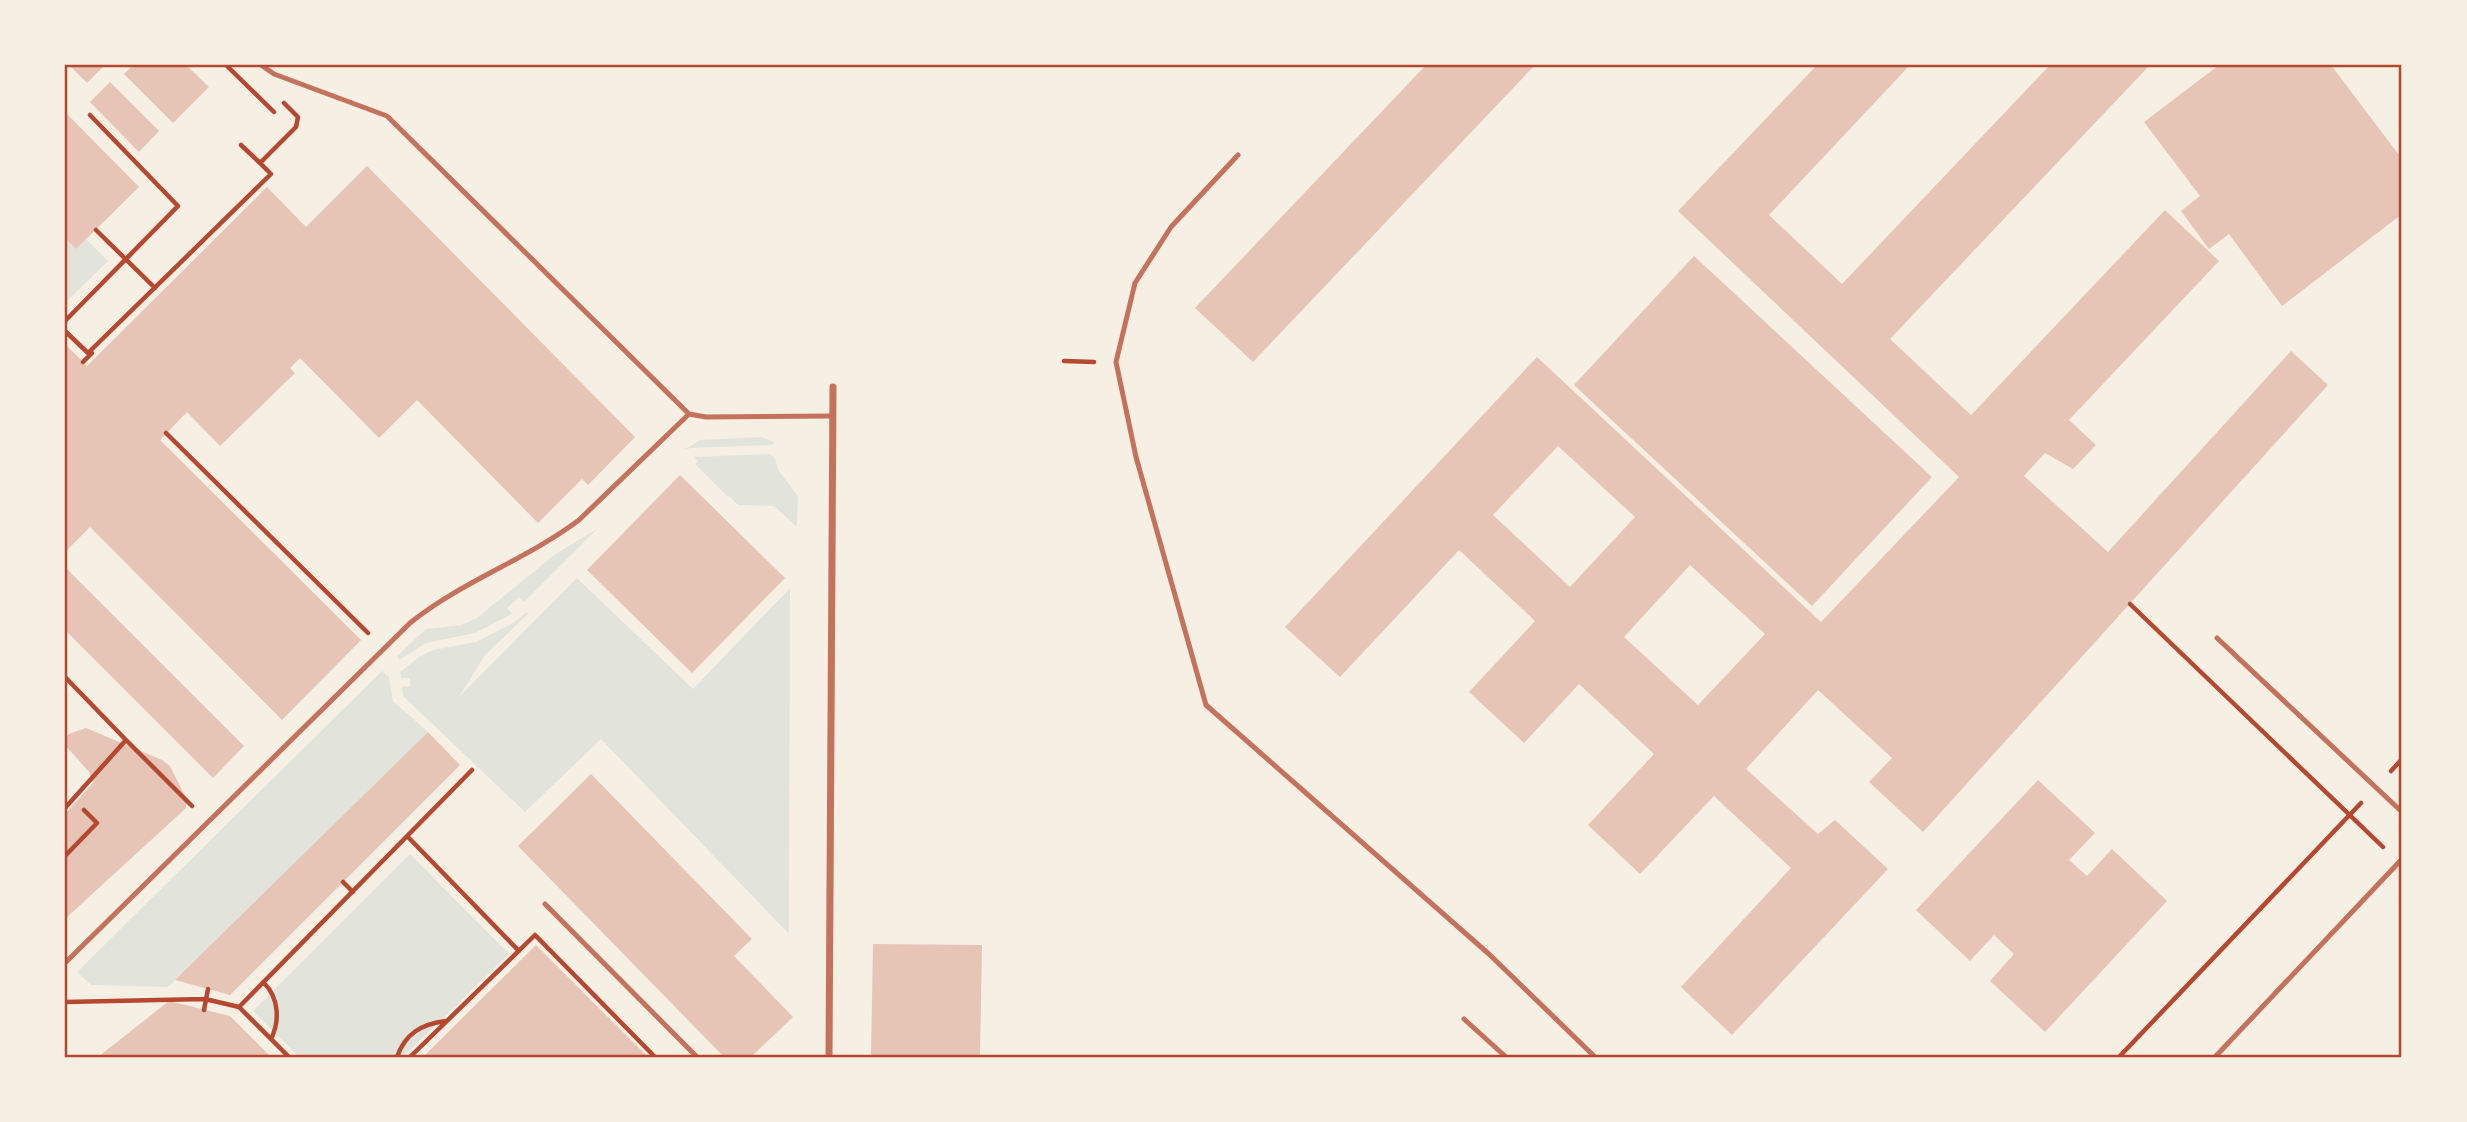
<svg xmlns="http://www.w3.org/2000/svg" width="2467" height="1122" font-family="'Open Sans',sans-serif">
  <rect width="100%" height="100%" fill="#f6efe4"/>
  <!-- green -->
  <path fill="#e2e4dc" d="M65,238L76,249L86,239L108,261L65,303Z
    M762,437L775,443L771,445L691,448L683,450L701,440Z
    M770,454L775,458L778,470L798,496L797,527L774,506L738,505L729,496L728,497L695,464L698,461L694,457Z
    M597,529L524,602L519,597L507,608L512,613L508,616L475,633L426,643L399,660L397,656L426,629L461,625L477,618L554,555Z
    M577,578L693,689L790,588L789,934L601,739L525,812L403,696L402,687L410,686V678H401L400,672L419,657L433,650L476,642L513,623L527,612L529,613L485,655L459,697Z
    M382,671L389,677L393,701L428,732L168,987L91,985L77,972Z
    M410,854L509,954L403,1057H299L253,1011Z"/>
  <!-- building -->
  <path fill="#e6c5b7" fill-rule="evenodd" d="M69,65H105L87,83Z
    M133,65H186L209,87L173,123L124,74Z
    M1426,65H1535L1253,362L1195,308Z
    M1817,65H1910L1769,215L1842,284L2050,65H2150L1890,339L1971,415L2165,210L2219,261L2069,420L2096,445L2073,469L2045,453L2024,476L2108,552L2291,351L2328,385L1923,832L1869,782L1892,758L1818,690L1746,769L1818,834L1835,820L1888,869L1732,1035L1681,987L1791,868L1714,796L1640,874L1588,825L1654,754L1579,684L1524,743L1469,692L1535,621L1459,550L1340,677L1285,627L1537,357L1821,622L1959,477L1678,211ZM1558,446L1635,517L1570,587L1493,515ZM1690,565L1765,634L1698,705L1624,637Z
    M2219,65H2331L2402,159V214L2282,306L2229,234L2209,249L2181,211L2200,196L2144,122Z
    M110,82L159,131L139,152L90,102Z
    M65,112L139,187L76,249L65,238Z
    M367,166L635,437L588,485L582,479L538,523L417,400L379,438L300,358L290,368L295,373L220,446L187,412L160,440L361,640L282,720L90,527L65,552V344L87,366L267,187L306,227Z
    M1694,256L1932,477L1812,606L1574,385Z
    M680,475L785,578L692,673L587,570Z
    M65,567L244,746L213,778L65,630Z
    M86,728L162,760L170,766L186,798V808L65,919V814L93,783L89,772L65,745V738L69,734Z
    M428,732L460,765L230,995L175,980Z
    M591,774L752,939L734,956L793,1017L751,1057H724L518,846Z
    M2038,780L2095,833L2069,860L2087,876L2112,849L2167,901L2045,1032L1990,981L2014,954L1994,935L1970,961L1916,910Z
    M873,944L982,945L980,1057H871Z
    M536,945L648,1057H423Z
    M169,1001L230,1016L271,1057H98Z"/>
  <g fill="none" stroke-linecap="round" stroke-linejoin="round">
    <!-- path -->
    <path stroke="#b5482f" stroke-width="4.5" d="M226,65L274,112
      M241,145L260,163L296,127L298,117L284,103
      M96,230L155,288
      M65,321L178,206L90,115
      M65,331L88,353L271,174L260,163
      M1064,361L1094,362
      M83,362L92,353
      M166,433L368,633
      M2130,604L2383,847
      M65,677L126,740L65,808
      M126,740L192,806
      M2391,771L2402,759
      M408,837L519,951
      M65,856L97,823L84,810
      M343,882L353,892
      M264,983C279,998 280,1021 271,1039
      M65,1002L205,999L239,1007L472,770
      M239,1007L289,1057
      M204,1010L208,989
      M397,1057C405,1034 421,1024 446,1021
      M410,1057L535,935L655,1057
      M2119,1057L2361,803"/>
    <!-- service -->
    <path stroke="#c5725c" stroke-width="5" d="M261,65L274,74L387,116L689,414L706,417L832,416
      M1238,155L1171,227L1135,283L1116,362L1136,457L1206,705L1490,955L1595,1057
      M2217,638L2402,812
      M545,904L697,1057
      M65,963L410,623C462,581 526,560 579,520L689,414
      M1464,1019L1506,1057
      M2215,1057L2402,859"/>
    <!-- minor -->
    <path stroke="#c5725c" stroke-width="7" d="M829,1057L833,387"/>
  </g>
  <!-- border -->
  <rect width="2467" height="1122" fill="none" stroke="#f6efe4" stroke-width="133"/>
  <rect x="66" y="66" width="2334" height="990" fill="none" stroke="#b5482f" stroke-width="2.5"/>
</svg>
